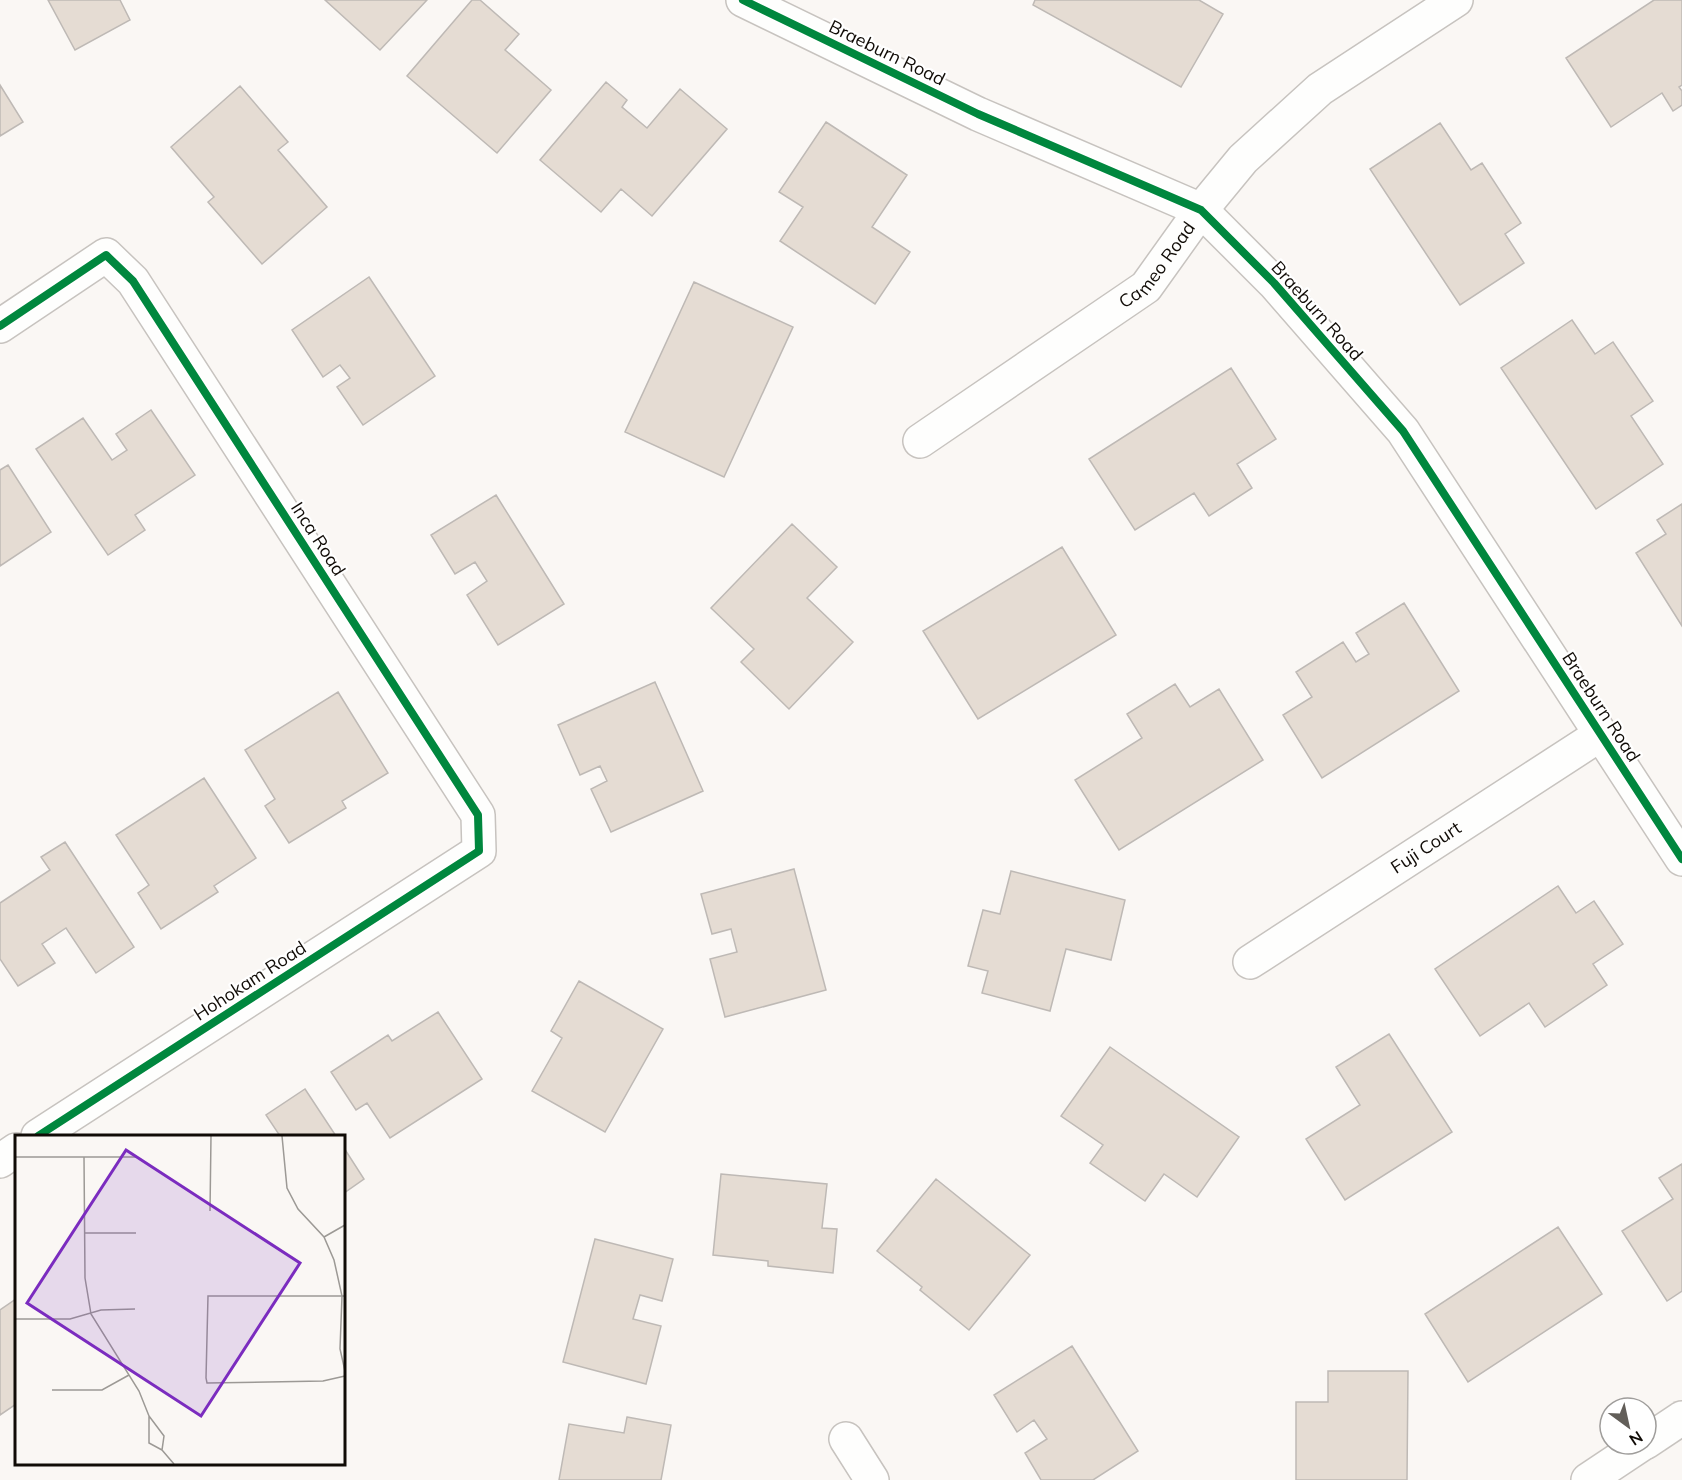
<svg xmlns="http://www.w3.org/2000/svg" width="1682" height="1480" font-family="Mulish,sans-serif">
  <rect width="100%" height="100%" fill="#faf7f4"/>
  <!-- building -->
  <path fill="#e5dcd3" stroke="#beb9b5" stroke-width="1.5" d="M48,0H120L130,20L75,50Z
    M325,0H427L380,50Z
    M472,0H480L519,34L505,50L551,90L497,153L407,76Z
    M1035,0H1199L1223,14L1181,87L1033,5Z
    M1654,0H1682V85L1679,87L1682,91V105L1673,111L1662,93L1611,127L1566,58Z
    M606,82L627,100L622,107L647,128L680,89L727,129L652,216L621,189L601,212L540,160Z
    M0,85L23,122L0,136Z
    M240,86L288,142L278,150L327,207L262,264L208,202L214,197L171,147Z
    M826,122L907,175L872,227L910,252L875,304L780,241L803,207L779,192Z
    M1440,123L1471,170L1482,163L1521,223L1505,234L1524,263L1460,305L1370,169Z
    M369,277L435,376L363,425L337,387L350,378L340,365L323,377L292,330Z
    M694,282L793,327L724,477L625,432Z
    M1572,320L1595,354L1613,342L1653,401L1631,416L1663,464L1596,509L1501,368Z
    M1231,368L1276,439L1237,464L1252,488L1209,516L1194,493L1135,530L1089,459Z
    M151,410L195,475L135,515L145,530L108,555L36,449L83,418L112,460L127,450L116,434Z
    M8,465L51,532L0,566V470Z
    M496,495L564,604L498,645L467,595L487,581L475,562L455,574L431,535Z
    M1682,504V626L1636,553L1666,534L1657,520Z
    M792,524L837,567L807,598L853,642L789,709L741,662L754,649L711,608Z
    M1062,547L1116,635L978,719L923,631Z
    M1404,603L1459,691L1322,778L1283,715L1312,697L1296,672L1343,642L1356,662L1369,654L1356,633Z
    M655,682L703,791L611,832L591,789L607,781L600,766L580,775L558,725Z
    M1175,684L1190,707L1219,689L1263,760L1119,850L1075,780L1142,738L1127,714Z
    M338,692L388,773L342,801L346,808L289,843L265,806L275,799L245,750Z
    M204,778L256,858L214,886L218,892L161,929L138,893L149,885L116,835Z
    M65,842L134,947L96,973L66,928L42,944L55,963L18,986L0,959V903L50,870L41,857Z
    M794,869L826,990L725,1017L710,959L737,952L731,929L712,934L701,894Z
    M1011,871L1125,900L1111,960L1066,949L1050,1011L982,993L988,971L968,966L983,910L1000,914Z
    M1558,886L1576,913L1594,901L1623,944L1593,964L1607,985L1545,1027L1529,1003L1480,1036L1435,969Z
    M579,981L663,1029L605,1132L532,1091L562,1038L551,1031Z
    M438,1012L482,1079L390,1138L367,1103L356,1110L331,1072L388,1035L392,1041Z
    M1389,1034L1452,1132L1345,1200L1306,1139L1360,1105L1336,1067Z
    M1110,1047L1239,1137L1197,1197L1164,1174L1145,1201L1090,1163L1103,1145L1061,1116Z
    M305,1089L336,1136H280L266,1115Z
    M344,1148L364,1179L344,1193Z
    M1682,1164V1291L1667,1301L1622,1231L1673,1199L1659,1178Z
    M721,1174L827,1184L822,1228L837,1229L833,1273L768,1266V1261L713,1255Z
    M936,1179L1030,1255L969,1330L920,1290L922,1287L877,1251Z
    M1558,1227L1602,1294L1468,1382L1425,1314Z
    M595,1239L673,1259L662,1301L640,1295L633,1319L661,1326L646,1384L563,1362Z
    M16,1299V1404L0,1415V1310Z
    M1072,1346L1138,1451L1093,1480H1041L1025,1453L1047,1439L1034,1420L1017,1432L994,1395Z
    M1328,1371H1408L1407,1480H1296V1402H1328Z
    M627,1417L671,1425L661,1480H559L569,1424L624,1433Z"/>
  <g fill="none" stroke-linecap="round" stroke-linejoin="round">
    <defs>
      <g id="street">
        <path d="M743,0L978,114L1201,210L1274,283L1403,431L1682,859"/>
        <path d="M0,326L106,255L133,281L478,815L479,851L38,1136"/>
        <path id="s1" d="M920,441L1146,287L1201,210L1243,159L1320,89L1456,0"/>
        <path id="s2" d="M1250,962L1601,734"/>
        <path d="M0,1161L16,1150"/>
        <path d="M846,1439L872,1480"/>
        <path d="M1646,1442L1682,1418"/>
        <path d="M1588,1480L1642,1444"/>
      </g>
    </defs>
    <!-- street casing -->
    <use href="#street" stroke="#c7c3bf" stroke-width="36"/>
    <!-- street -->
    <use href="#street" stroke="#fefefd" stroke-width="33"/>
    <defs>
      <path id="cycleway" d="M743,0L978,114L1201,210L1274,283L1403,431L1682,859
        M0,326L106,255L133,281L478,815L479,851L38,1136"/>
    </defs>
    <!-- cycleway casing -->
    <use href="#cycleway" stroke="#fff" stroke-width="11"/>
    <!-- cycleway -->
    <use href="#cycleway" stroke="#00873e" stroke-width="8"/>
  </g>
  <g text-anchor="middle" stroke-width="4.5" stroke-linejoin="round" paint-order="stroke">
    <!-- street labels -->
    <g font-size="18" fill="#100b06" stroke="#fff">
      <text transform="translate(887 53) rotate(26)" y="6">Braeburn Road</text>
      <text dy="6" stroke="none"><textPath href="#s1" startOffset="297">Cameo Road</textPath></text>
      <text transform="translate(1317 311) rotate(48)" y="6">Braeburn Road</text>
      <text transform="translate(318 539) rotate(57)" y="6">Inca Road</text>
      <text transform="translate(1601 707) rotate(57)" y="6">Braeburn Road</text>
      <text dy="6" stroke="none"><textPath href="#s2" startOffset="210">Fuji Court</textPath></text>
      <text transform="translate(250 981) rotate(-33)" y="6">Hohokam Road</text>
    </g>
  </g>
  <!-- overview -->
  <g transform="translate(15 1135)">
    <rect width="330" height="330" fill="#faf7f4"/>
    <path fill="none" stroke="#9c9995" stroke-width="1.5" d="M267,1L272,53L283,74L309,102L319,125L327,161L325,214L330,236M0,22H121M69,22L70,143L76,179L124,256L134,281M195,76L196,1M69,98H121M309,102L330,90M330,161H193L191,243L192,248L308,246L330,241M0,184H55L86,175L120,174M37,255H87L114,240M134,281L149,301L147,315L134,308ZM147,315L159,329"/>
    <path fill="#7b2cbf" fill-opacity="0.15" stroke="#7b2cbf" stroke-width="3" d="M111,15L285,128L186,281L12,168Z"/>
    <rect width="330" height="330" fill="none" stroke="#100b06" stroke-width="3"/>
  </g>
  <!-- north arrow -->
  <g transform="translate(1628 1426) rotate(147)"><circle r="28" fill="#ffffff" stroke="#9f9d9b" stroke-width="1.5"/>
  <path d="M0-4.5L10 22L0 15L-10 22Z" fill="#625e59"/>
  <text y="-9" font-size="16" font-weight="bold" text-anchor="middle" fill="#100b06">N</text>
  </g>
</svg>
